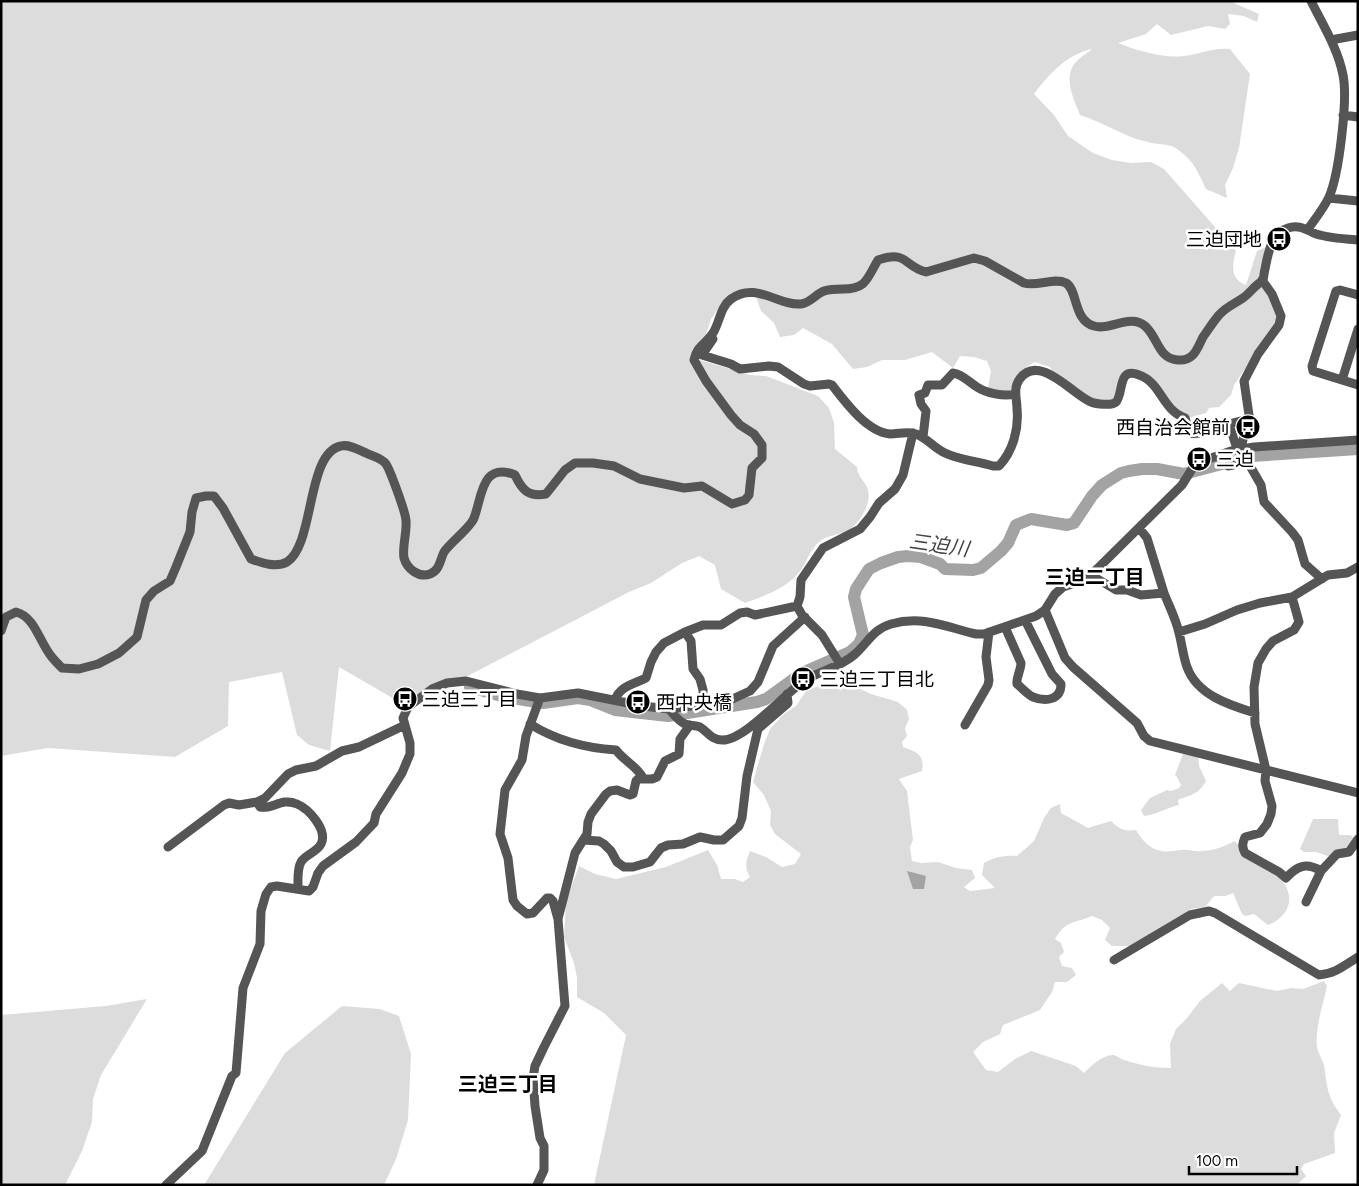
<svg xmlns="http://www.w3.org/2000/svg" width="1359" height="1186" font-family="Figtree,'Noto Sans JP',sans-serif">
  <rect width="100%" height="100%" fill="#fff"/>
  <!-- green -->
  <path fill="#dcdcdc" d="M1,1H1229L1259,14L1257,22L1244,16L1228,14L1230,24L1225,29L1208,26L1171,35L1157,24L1146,34L1118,43C1135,50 1165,59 1184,56C1200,54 1214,47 1230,49L1250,74L1239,148L1233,168L1225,185L1227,198L1206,189C1197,170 1194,161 1177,149C1170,143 1157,145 1148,142C1124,137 1103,122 1080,115C1073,97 1061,74 1079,59C1083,55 1088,53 1092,49C1067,54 1048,75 1034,94L1054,115L1068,136L1093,153L1112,160L1131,163L1151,162L1164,169L1236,251C1232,265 1230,279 1246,285L1257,251L1266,247L1261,279L1278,312L1276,323L1234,385L1231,395L1219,407L1209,408L1206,413L1189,418L1179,413L1161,390L1128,371L1113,400C1090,404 1072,385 1053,373L1050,367L1035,362C1020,369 1017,378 1012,393L1002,392L988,388L991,371L987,361L974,357L960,356L953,368L932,352L905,360H882L867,367L853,369L832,344L803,328L794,335L780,337L774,323L761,311L754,291L722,303L711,319L706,334L696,345L693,358L750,375L766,376L818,396L829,408L834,423L835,449L857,467C858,482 872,482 868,502C866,511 857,525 849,530C840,535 828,535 820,541C811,548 807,561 801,570C788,588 764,596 745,603L721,589L715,565L699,556L682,563L651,583L629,592L408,707L339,667L330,751L309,745L297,735L282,672L229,682L228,726L175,757L48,748L1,756Z
    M839,683L852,685L871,694L898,702L907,710L909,719L905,728L907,736L902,742L903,747C917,752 925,755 922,771L899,779L907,791L913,840L910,847L912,861L921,863L938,862L956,868L972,870L975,878L964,887L970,891L995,888L982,875L984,863C995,857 1004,855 1017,856L1034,841L1044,818L1051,808L1060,804L1061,813L1088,828L1111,821C1119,829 1125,832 1136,830C1140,837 1145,843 1151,847C1163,854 1170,851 1181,850C1188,849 1194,852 1201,851C1211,851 1225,847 1234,841C1243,847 1250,854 1259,861C1267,868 1279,876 1285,885C1296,903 1284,919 1268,925L1254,914L1246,916L1242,914L1233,893L1225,896H1215C1211,898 1210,902 1207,905C1200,911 1194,904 1185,914L1130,946H1112L1105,940L1110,928L1102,920L1092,916C1073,924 1066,920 1055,939L1061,943L1064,952L1059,957L1062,966L1072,968L1076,975L1067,982H1055L1052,992L1040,1010L1003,1025L1000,1034L983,1042L973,1052L986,1070L998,1072L1015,1059L1031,1051L1076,1066L1084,1073C1091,1066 1103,1054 1114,1055C1117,1056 1121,1059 1124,1060C1139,1065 1155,1068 1171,1068L1170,1044L1176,1029L1187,1018L1200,1001L1222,983L1230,991L1239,983L1277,991L1291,988L1303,989L1324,981L1327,986C1323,1005 1315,1027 1317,1047C1318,1053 1322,1059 1324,1065C1327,1086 1327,1097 1341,1115L1334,1133L1335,1153L1304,1164L1301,1169L1306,1176L1297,1185H594L626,1035L604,1013L577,997V978L574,963L564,937L566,901L579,866L595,874L616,879L666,867L708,850L717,865L721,879H735L743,882L750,877C744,867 746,861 750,851L766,857L782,867L795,864L801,854L775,834L770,825L771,811L764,795L753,782L764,744L770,729L784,714L796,706L806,691L824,684Z
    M1183,754L1198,755L1199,766L1206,781C1199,794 1191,795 1178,800L1179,805C1166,808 1156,815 1144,816L1141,810L1150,798L1167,790L1171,791L1179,788L1181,785L1177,777L1175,775Z
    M1313,819H1338L1339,835H1350L1356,839L1351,848L1331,857L1316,852H1304L1300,849Z
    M147,999L101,1075L93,1099L92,1122L82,1151L65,1185H1V1015L106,1006Z
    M342,1006L380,1009L399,1016L411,1054L408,1120L396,1159L384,1185H204L285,1053Z"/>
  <!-- water -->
  <path fill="#a3a3a3" d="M907,871L926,876L924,889H913Z"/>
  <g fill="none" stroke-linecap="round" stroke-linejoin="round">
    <!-- river -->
    <path stroke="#a3a3a3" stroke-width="12" d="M470,687L505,697L543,703L578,698L590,700L615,710L668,716L757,702L766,699L802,673L850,652L859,644L863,635L854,597L856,589L869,569L881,563L898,557L908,556L921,557L940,564L945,569L973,570L981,568L1001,551L1008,543L1016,525L1031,519L1067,525L1074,523L1092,496L1102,485L1121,473L1129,471L1142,469H1157L1184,474L1252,456L1358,449"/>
    <!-- minor -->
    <path stroke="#555" stroke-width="9" d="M1331,40L1358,35
      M1343,115L1358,117
      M1329,198L1358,201
      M1308,229C1315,219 1324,208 1329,197C1339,175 1348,99 1343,75C1338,49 1323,25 1311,1
      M1262,280L1272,294L1281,316L1279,325L1258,354L1244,381L1249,415L1241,448L1242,452L1261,485L1264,502L1292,532L1298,540L1305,564L1322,579
      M1358,295L1340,290L1336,291L1312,366L1313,371L1358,385
      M713,339L702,355L731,364L740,369L769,366L778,367L804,384L810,386L829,384L832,385C845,402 867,432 890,434C899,434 907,431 916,434C927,438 934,448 945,453C959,460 977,461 993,466H999C1013,451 1019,429 1017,409C1017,399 1013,389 1019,380C1038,351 1074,396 1091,402C1096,404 1112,406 1116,402C1124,394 1117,366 1139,375C1162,383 1161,409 1185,418L1190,433C1200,435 1220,429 1229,424L1237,449
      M1342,380L1358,329
      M1229,424L1248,419
      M923,437L926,411L921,404L919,395L925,393L928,385H942L953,373C962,374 969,382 977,387C986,393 1004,397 1015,394
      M1228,466L1247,462
      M1139,528L1147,538L1164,593
      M1091,575L1116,590H1127L1141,595L1164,593C1169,606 1176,619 1179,633C1182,644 1183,656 1187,667C1197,695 1229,705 1255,713
      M1292,597L1299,622L1294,630L1273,641L1266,649L1258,663L1254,687L1255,724L1266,770L1265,781L1272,806L1271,814L1267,824L1260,833L1245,837C1242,844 1242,847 1245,853L1279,872L1286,878C1297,866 1306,862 1321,871
      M797,606L802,615L822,635L840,664
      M1045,610L1065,658L1073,667L1137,723L1144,736L1150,741L1358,793
      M1005,627L1021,663C1021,670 1016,677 1017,684C1022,688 1028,695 1033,697C1046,702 1061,700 1061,684L1052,674L1025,620
      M1,631L6,617L16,612C35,617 39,641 51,656C54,660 58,664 62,668L79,669L98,664L119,653L137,637L146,600L154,591L170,581L176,567L190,532L192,512L196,498L206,496H214L223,508L251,559C262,563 276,568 287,562C315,544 306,453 341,446C349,444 359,450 366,453C372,456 382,458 386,464C390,470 406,513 406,521C407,532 402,548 404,558C407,569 419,578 430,574C440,570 440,560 444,552C451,542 471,527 474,518C482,498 481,461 515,475C522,490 528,497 546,494L565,470L575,463H593L614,466L640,479L684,488L702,486L732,504L745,500L749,495L752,468L762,458V445L754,434L740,425L731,415L706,381L694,360C697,345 706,344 713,333C720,322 720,307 731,299C756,281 778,306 801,304C810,303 816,294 824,291C830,289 837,289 843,289C867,289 867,278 878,260C908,250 903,266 926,272L974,258L985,261L1024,283C1037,287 1054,277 1066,283C1078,290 1073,320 1094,326C1110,331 1130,313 1145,326C1158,337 1158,359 1178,360C1194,361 1197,349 1203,337C1208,330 1213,322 1219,315C1226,307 1234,304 1243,298C1249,294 1252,289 1257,285C1259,283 1261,282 1263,280C1264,277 1264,272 1265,269C1268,254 1271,233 1288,228C1299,224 1307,230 1316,234C1329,238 1345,239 1358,240
      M685,632L691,641L693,669L700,679L703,690V704
      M1179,632L1205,624L1237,610L1260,603L1292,597L1328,575L1347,573L1358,567
      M615,700C620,686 634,684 646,678L651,662L656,652L664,643L685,632L703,625H721L740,613L747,612L755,615L797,606L800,597L801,580L823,548L860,529L870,517L879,503L895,489L903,475L913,433
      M669,709L728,701L750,691L758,682L773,646L805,617
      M530,724C557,741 584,748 616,750C624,761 637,766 643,778
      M965,725L988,685L989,680L986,657L989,632
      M257,802L260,807C273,810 281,797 297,804C309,809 328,830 321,844C317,852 305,855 301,862C297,869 298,881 298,889
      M583,840L599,841L604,844L611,851L617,862L624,867H633L650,862L661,848L668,845L683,844L700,837L714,840H723L739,826L742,818L747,776L758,729L788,703L787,694
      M168,847L224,805L229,803L239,805L257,802L265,798L288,774L296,770L316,766L342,751L359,747L405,725
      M1306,902L1321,871L1337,854L1349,852L1358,839
      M558,919L575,853L587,834L588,822L591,814L606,794L610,791L617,790L630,795L633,794L636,781L638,779H652L657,777L665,761L679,754L680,739L690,725
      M1114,960L1190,915L1209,911L1215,913L1319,975C1335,974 1345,965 1358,957
      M166,1185L202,1151L232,1076L236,1073L243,988L260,944L261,911L266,894L271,887L277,886L309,891L313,887L318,873L323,866L356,842L374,823L376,814L402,773L410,754V743L403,718L408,707L432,689L447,683L466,681L517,694L540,698L578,693L643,706L669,709C674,715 678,721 685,724C690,726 695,725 700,727C708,732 711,740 722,740C744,741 784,694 804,681C819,671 839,668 854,655C867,644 873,629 891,624C923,615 946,627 976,634H984L1036,616L1045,610L1055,594L1063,587L1087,579L1182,485L1192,469L1200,462L1231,451L1254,447L1358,440
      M537,1185L544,1170V1146L540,1138L535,1106L533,1078L535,1066L544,1047L565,1006L558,919L553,901L550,898H547L533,913L527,914L517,906L513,900L508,858L500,834L505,790L522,760L526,736L540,698"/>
  </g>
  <!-- icons -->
  <defs>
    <symbol id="bus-disc" viewBox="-11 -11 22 22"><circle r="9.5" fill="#000" stroke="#fff"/><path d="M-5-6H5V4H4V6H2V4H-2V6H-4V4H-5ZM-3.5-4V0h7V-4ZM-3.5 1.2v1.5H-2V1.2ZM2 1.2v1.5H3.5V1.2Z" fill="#fff"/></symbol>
  </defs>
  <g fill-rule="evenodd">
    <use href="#bus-disc" x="1265" y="225" width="28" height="28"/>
    <use href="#bus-disc" x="1234" y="413" width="28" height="28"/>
    <use href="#bus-disc" x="1185" y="445" width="28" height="28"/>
    <use href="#bus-disc" x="789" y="665" width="28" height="28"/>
    <use href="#bus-disc" x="391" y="685" width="28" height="28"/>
    <use href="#bus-disc" x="624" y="688" width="28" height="28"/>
  </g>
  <g text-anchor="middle" stroke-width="5" stroke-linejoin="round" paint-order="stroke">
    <!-- poi labels -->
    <g font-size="19" fill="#000" stroke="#fff" text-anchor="start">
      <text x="1262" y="246" text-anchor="end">三迫団地</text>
      <text x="1230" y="434" text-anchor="end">西自治会館前</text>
      <text x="1216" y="466">三迫</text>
      <text x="820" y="686">三迫三丁目北</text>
      <text x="422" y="706">三迫三丁目</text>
      <text x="656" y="709">西中央橋</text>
    </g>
    <!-- water labels -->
    <g font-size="20" font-style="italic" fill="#444" stroke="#fff">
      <text transform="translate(939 545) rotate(8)" y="7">三迫川</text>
    </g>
    <!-- neighbourhood labels -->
    <g font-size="20" font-weight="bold" fill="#000" stroke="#fff">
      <text x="1095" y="584">三迫二丁目</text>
      <text x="508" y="1091">三迫三丁目</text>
    </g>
  </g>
  <!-- border -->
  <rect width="1359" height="1186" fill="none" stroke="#000000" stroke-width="5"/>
  <!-- scale -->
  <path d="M1189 1166v8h108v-8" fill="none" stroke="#000000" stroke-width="2.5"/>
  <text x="1196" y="1166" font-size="15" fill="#000000" stroke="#ffffff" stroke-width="4" paint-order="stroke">100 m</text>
</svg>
